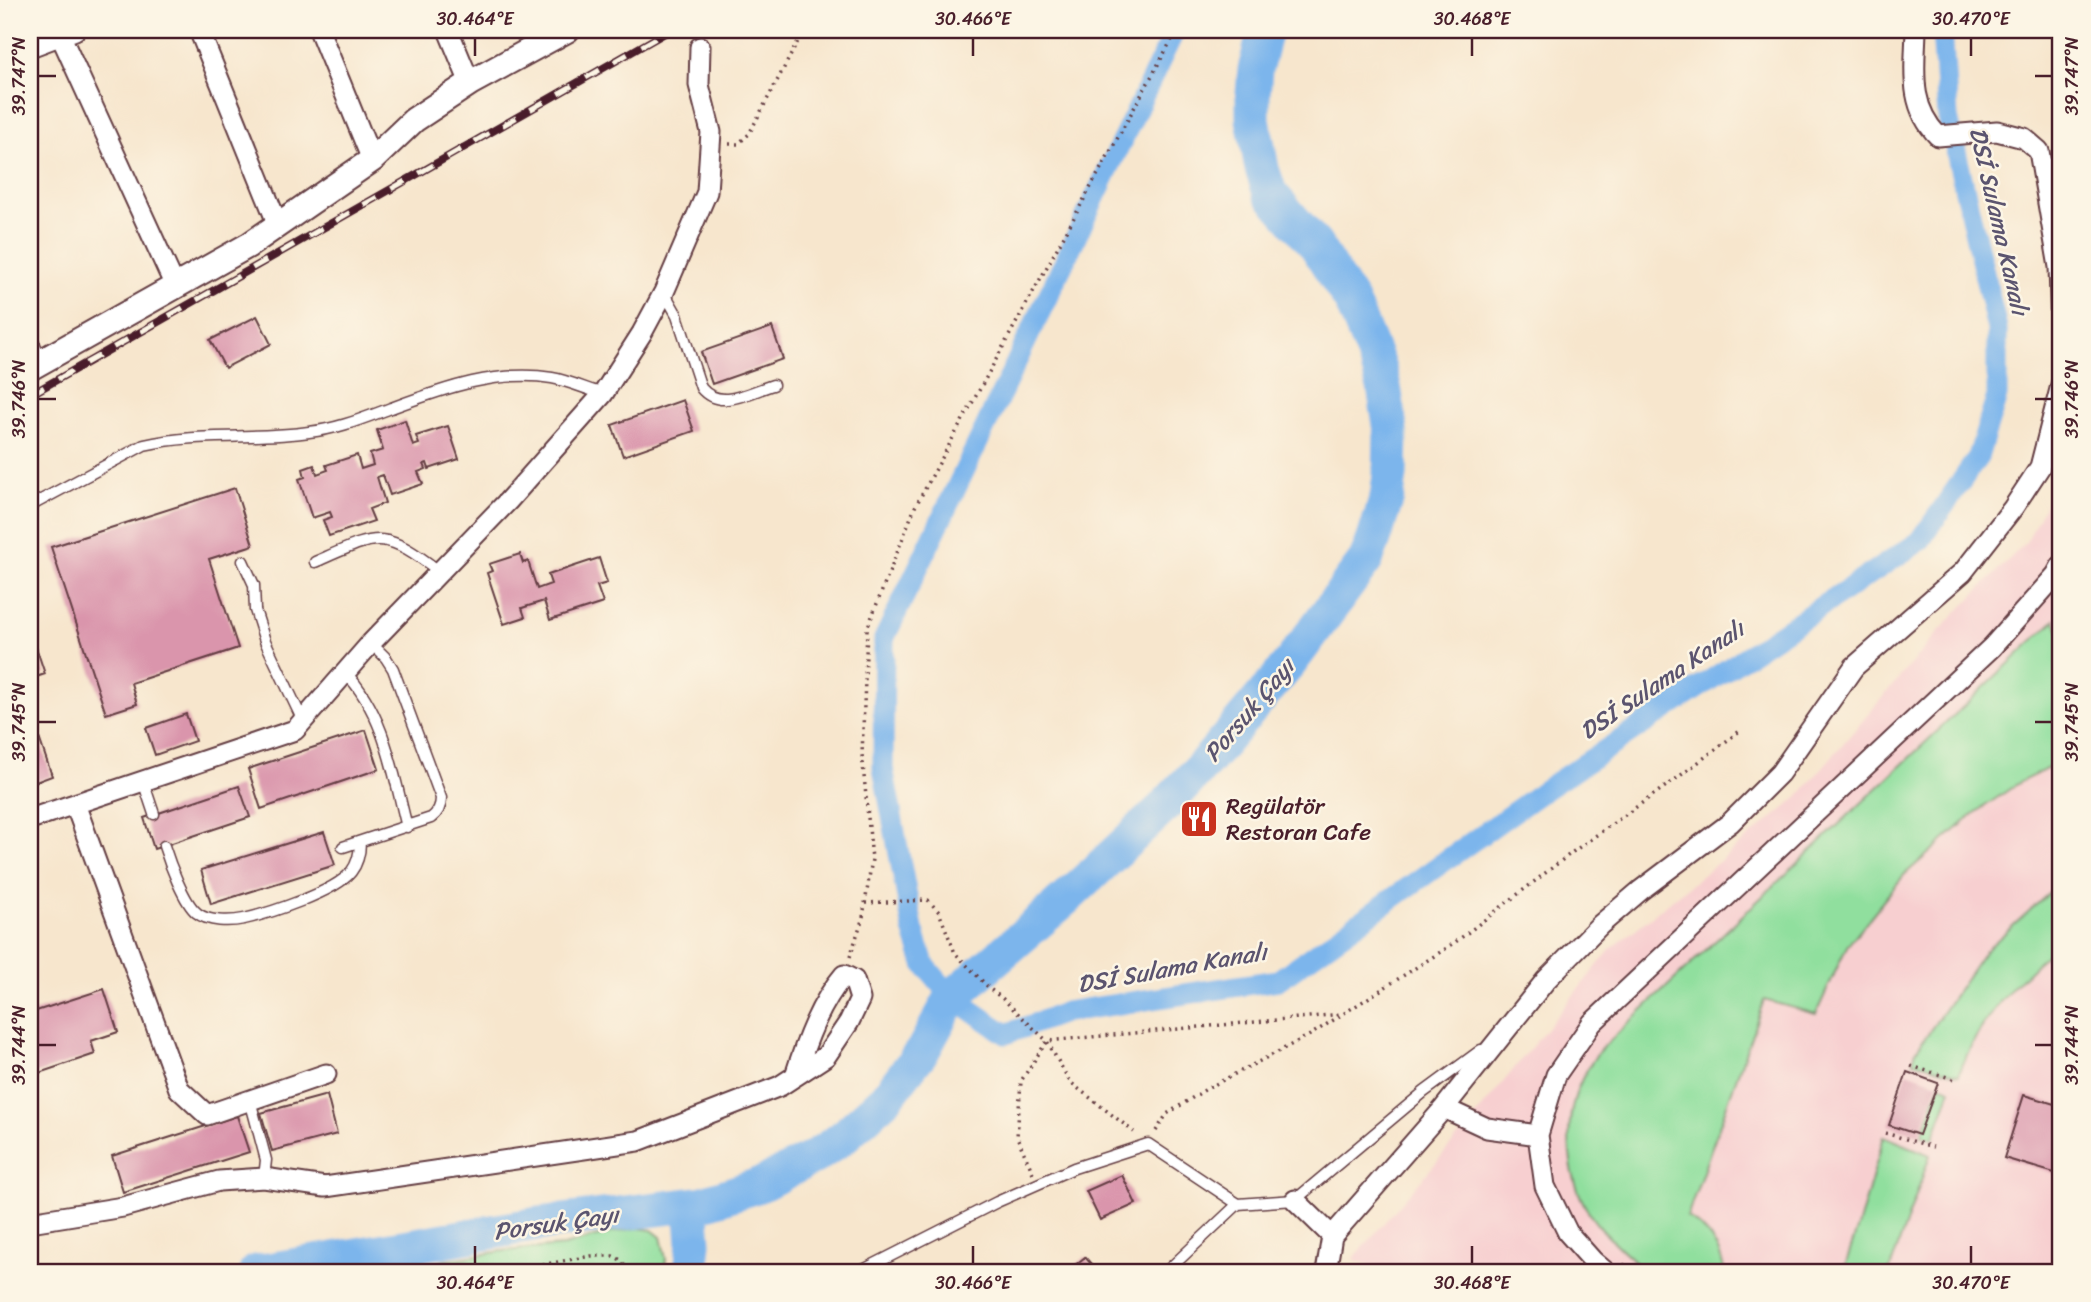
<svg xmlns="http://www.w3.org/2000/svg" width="2091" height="1302" font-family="Sriracha,sans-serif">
  <rect width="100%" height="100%" fill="#fcf5e5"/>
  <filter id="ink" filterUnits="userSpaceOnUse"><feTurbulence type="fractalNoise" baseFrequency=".0143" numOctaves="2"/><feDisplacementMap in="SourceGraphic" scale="14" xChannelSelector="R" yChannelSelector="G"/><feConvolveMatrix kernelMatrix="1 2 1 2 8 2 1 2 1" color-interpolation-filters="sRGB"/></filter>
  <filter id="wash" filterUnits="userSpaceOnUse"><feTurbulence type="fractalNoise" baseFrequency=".00686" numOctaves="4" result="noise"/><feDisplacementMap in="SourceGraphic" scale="28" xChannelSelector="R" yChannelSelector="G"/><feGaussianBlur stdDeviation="1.57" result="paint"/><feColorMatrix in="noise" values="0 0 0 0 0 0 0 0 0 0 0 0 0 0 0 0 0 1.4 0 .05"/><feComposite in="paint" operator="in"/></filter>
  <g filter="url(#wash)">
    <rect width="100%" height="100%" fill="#f7e6cd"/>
    <!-- built -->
    <path fill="#f7cfd0" d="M2049,30H2061V82Z
      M2061,472V1272H1388L1353,1259L1471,1122L1610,950L1795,800L1939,631L2027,541Z"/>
    <!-- green -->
    <path fill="#90df9e" stroke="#6d7f64" stroke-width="2" d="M2055,620L2061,635V762L2020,782L1975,813L1904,875L1847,946L1816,1014L1764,1000L1687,1217C1706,1228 1722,1249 1724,1272H1647C1629,1257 1611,1241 1596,1223C1566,1185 1561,1122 1582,1079C1587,1069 1593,1060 1599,1051Z
      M2061,886V942C2018,978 1977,1020 1959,1075L1913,1061L1916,1051L1984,952L2048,894Z
      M1940,1085L1951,1089L1933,1139L1922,1135Z
      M1884,1136L1930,1155L1889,1272H1843L1859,1224Z
      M638,1228L652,1230L661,1237L666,1259L664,1272H399L448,1260L503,1251L564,1246L610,1233Z"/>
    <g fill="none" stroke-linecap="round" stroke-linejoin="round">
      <!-- canal -->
      <path stroke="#7bb5ec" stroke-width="21" d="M1175,30L884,639L883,768L913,929L924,964L952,997L1006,1034L1066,1012L1278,980L1546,789L1920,541L1978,457L1997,396V329L1948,117L1942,30"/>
      <!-- river -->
      <path stroke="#7bb5ec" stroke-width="35" d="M691,1205L694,1243L691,1272
        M256,1272L539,1224L704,1203L762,1184L816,1156L842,1138L886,1098L923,1050L952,997L1071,894L1164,807L1208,760L1290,663L1366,560L1374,539L1387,497L1390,475L1391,431L1384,387L1378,366L1352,303L1315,244L1270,193L1262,169L1253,119V94L1255,70L1265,30"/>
    </g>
    <g id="blocks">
      <!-- building -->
      <path fill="#da95ac" d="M257,316L271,344L225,368L210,340Z
        M772,327L783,359L712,384L701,352Z
        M683,400L694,431L623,456L612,425Z
        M405,420L413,446L419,444L416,436L448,426L459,459L429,469L427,463L424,464L426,469L418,472L423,484L390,495L383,475L377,477L385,503L369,509L374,521L329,536L323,520L332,517L330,512L312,518L299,479L305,477L303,469L314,465L317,474L328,470L326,465L357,455L361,469L373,465L370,454L383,450L377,430Z
        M235,488L253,545L209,559L238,648L131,683L137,704L106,714L51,547Z
        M520,554L523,563L528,561L537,589L551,584L548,575L599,558L607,583L597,586L603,603L550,620L544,601L522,608L525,617L504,624L487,573L492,571L489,564Z
        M30,629L45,674L30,679Z
        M30,711L52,776L30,784Z
        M186,714L195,741L155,755L146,728Z
        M366,730L379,769L261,809L248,769Z
        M239,786L250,817L154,849L144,818Z
        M324,832L335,865L211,904L201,870Z
        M104,989L118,1032L91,1041L95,1054L36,1074L33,1063L30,1064V1013Z
        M1907,1072L1938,1083L1919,1135L1889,1125Z
        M327,1095L337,1134L272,1151L261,1113Z
        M2024,1095L2061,1106V1175L2004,1158Z
        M237,1116L249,1152L123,1192L112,1156Z
        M1122,1175L1136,1204L1100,1220L1086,1191Z
        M1085,1257L1098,1272H1067Z"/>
    </g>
  </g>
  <g filter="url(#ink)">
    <use href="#blocks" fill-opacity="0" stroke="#643d43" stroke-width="2"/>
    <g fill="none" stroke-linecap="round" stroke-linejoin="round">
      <defs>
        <path id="service" d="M664,292L677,315L701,388C720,411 749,392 773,385
          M30,506L144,445C198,432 254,440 309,432C338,429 364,418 391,408C443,389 496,369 552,378C569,381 586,389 603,394
          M243,561L254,585L255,610L265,641L303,721
          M315,562C379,534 382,528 440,572
          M345,672C385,714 393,773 407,827
          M143,781L154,814
          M164,846C169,862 184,903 197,913C208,922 230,922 244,919C270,913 335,892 351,872C358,863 360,852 360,842
          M343,847L431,818C438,813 441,807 441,798L393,669L386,658L371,643
          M250,1100L266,1160L264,1178
          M1238,1204L1295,1200L1424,1092L1481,1050
          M859,1272L997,1202L1074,1168L1148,1144L1238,1204L1166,1272"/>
        <path id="minor" d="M58,30L175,286
          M199,30L278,225
          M319,30L372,160
          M448,30L470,83
          M1916,30C1915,69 1908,105 1938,136L1997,131L2024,138L2039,151L2059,267L2061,331
          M30,47L75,30
          M30,346L38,364
          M75,804L179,1089L207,1115L326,1074
          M30,819L295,730L371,643L508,501L603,394L642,333L664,292L707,192L711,132L699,85L700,47
          M1444,1108L1487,1128L1538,1135
          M1295,1200L1332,1236
          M30,1222L123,1207L219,1181L264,1178L325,1187L638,1141L780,1086L826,1056L849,1022L860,999L854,980L844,975C820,1003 806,1041 795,1076
          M1326,1272L1332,1236L1444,1108L1546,980L1600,925L1641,890L1730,823L1780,773L1854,667L1963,572L2013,508L2040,467L2061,385
          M1606,1272L1593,1261L1568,1233L1545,1186L1538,1135L1556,1075L1592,1023L1992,647L2056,575L2061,566"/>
        <path id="tertiary" d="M30,368L249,245L372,160L414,120L470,83L567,30"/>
      </defs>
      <!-- service casing -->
      <use href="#service" stroke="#643d43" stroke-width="13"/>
      <!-- minor casing -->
      <use href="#minor" stroke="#643d43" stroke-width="23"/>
      <!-- tertiary casing -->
      <use href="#tertiary" stroke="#643d43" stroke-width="28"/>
      <!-- path -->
      <path stroke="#643d43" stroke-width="3.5" stroke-dasharray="2 5" stroke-linecap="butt" d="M729,144H738L749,134L804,30
        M865,903L928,900L939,912L955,953L990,989L1003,999L1047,1041L1070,1082L1134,1132
        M850,957L863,917L872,859L862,755L867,629L915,507L1177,30
        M1911,1066L1957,1080
        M1156,1131L1167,1114L1206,1089L1310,1035L1453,944L1574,851L1676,779L1741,730
        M1885,1133L1933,1147
        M1033,1173L1017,1137L1021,1081L1047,1041L1342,1014
        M1623,1264L1632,1272
        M501,1272L591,1256H613L623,1261L626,1272"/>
      <!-- service -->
      <use href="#service" stroke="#fff" stroke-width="10"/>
      <!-- minor -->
      <use href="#minor" stroke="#fff" stroke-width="19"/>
      <!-- tertiary -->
      <use href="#tertiary" stroke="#fff" stroke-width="24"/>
      <defs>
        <path id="rail" d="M30,395L670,30"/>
      </defs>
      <!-- rail casing -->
      <use href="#rail" stroke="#4a1f2b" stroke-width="8"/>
      <!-- rail -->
      <use href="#rail" stroke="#fcf5e5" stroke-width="5" stroke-dasharray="16" stroke-linecap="butt"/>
    </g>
  </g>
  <!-- ticks -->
  <path fill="none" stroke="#4a1f2b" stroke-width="2.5" d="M475,38V56M973,38V56M1472,38V56M1971,38V56M38,76H56M2035,76H2052M38,399H56M2035,399H2052M38,722H56M2035,722H2052M38,1045H56M2035,1045H2052M475,1246V1264M973,1246V1264M1472,1246V1264M1971,1246V1264"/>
  <!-- icons -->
  <defs>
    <symbol id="restaurant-square" viewBox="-11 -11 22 22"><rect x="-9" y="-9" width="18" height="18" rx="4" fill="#c8321e" stroke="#fcf5e5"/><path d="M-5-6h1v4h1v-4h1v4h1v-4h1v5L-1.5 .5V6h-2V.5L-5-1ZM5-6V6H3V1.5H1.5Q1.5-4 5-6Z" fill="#fff"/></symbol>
  </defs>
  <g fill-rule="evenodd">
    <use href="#restaurant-square" x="1177" y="797" width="44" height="44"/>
  </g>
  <g text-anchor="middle" stroke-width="5" stroke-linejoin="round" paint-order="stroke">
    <!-- poi labels -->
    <g font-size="23" fill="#4a1f2b" stroke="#fcf5e5" text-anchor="start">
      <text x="1226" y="814">Regülatör<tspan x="1226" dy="26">Restoran Cafe</tspan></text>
    </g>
    <!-- water labels -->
    <g font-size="24" font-style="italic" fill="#5b546f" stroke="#fcf5e5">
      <text transform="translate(1999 221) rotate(77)" y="8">DSİ Sulama Kanalı</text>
      <text transform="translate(1662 680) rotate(-34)" y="8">DSİ Sulama Kanalı</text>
      <text transform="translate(1249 710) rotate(-50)" y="8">Porsuk Çayı</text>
      <text transform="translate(1172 968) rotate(-10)" y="8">DSİ Sulama Kanalı</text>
      <text transform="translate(556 1223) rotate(-8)" y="8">Porsuk Çayı</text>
    </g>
  </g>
  <!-- margin -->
  <rect width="2091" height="1302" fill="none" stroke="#fcf5e5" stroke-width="77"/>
  <rect x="38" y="38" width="2014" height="1226" fill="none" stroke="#4a1f2b" stroke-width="2.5"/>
  <g font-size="18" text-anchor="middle" fill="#4a1f2b">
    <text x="475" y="25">30.464°E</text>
    <text x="973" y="25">30.466°E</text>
    <text x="1472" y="25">30.468°E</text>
    <text x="1971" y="25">30.470°E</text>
    <text transform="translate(19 76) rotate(-90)" y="6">39.747°N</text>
    <text transform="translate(2072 76) rotate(-90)" y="6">39.747°N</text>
    <text transform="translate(19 399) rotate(-90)" y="6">39.746°N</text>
    <text transform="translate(2072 399) rotate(-90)" y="6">39.746°N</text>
    <text transform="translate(19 722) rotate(-90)" y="6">39.745°N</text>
    <text transform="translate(2072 722) rotate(-90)" y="6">39.745°N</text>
    <text transform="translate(19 1045) rotate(-90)" y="6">39.744°N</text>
    <text transform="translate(2072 1045) rotate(-90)" y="6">39.744°N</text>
    <text x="475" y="1289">30.464°E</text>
    <text x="973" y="1289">30.466°E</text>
    <text x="1472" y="1289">30.468°E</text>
    <text x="1971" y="1289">30.470°E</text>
  </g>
</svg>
